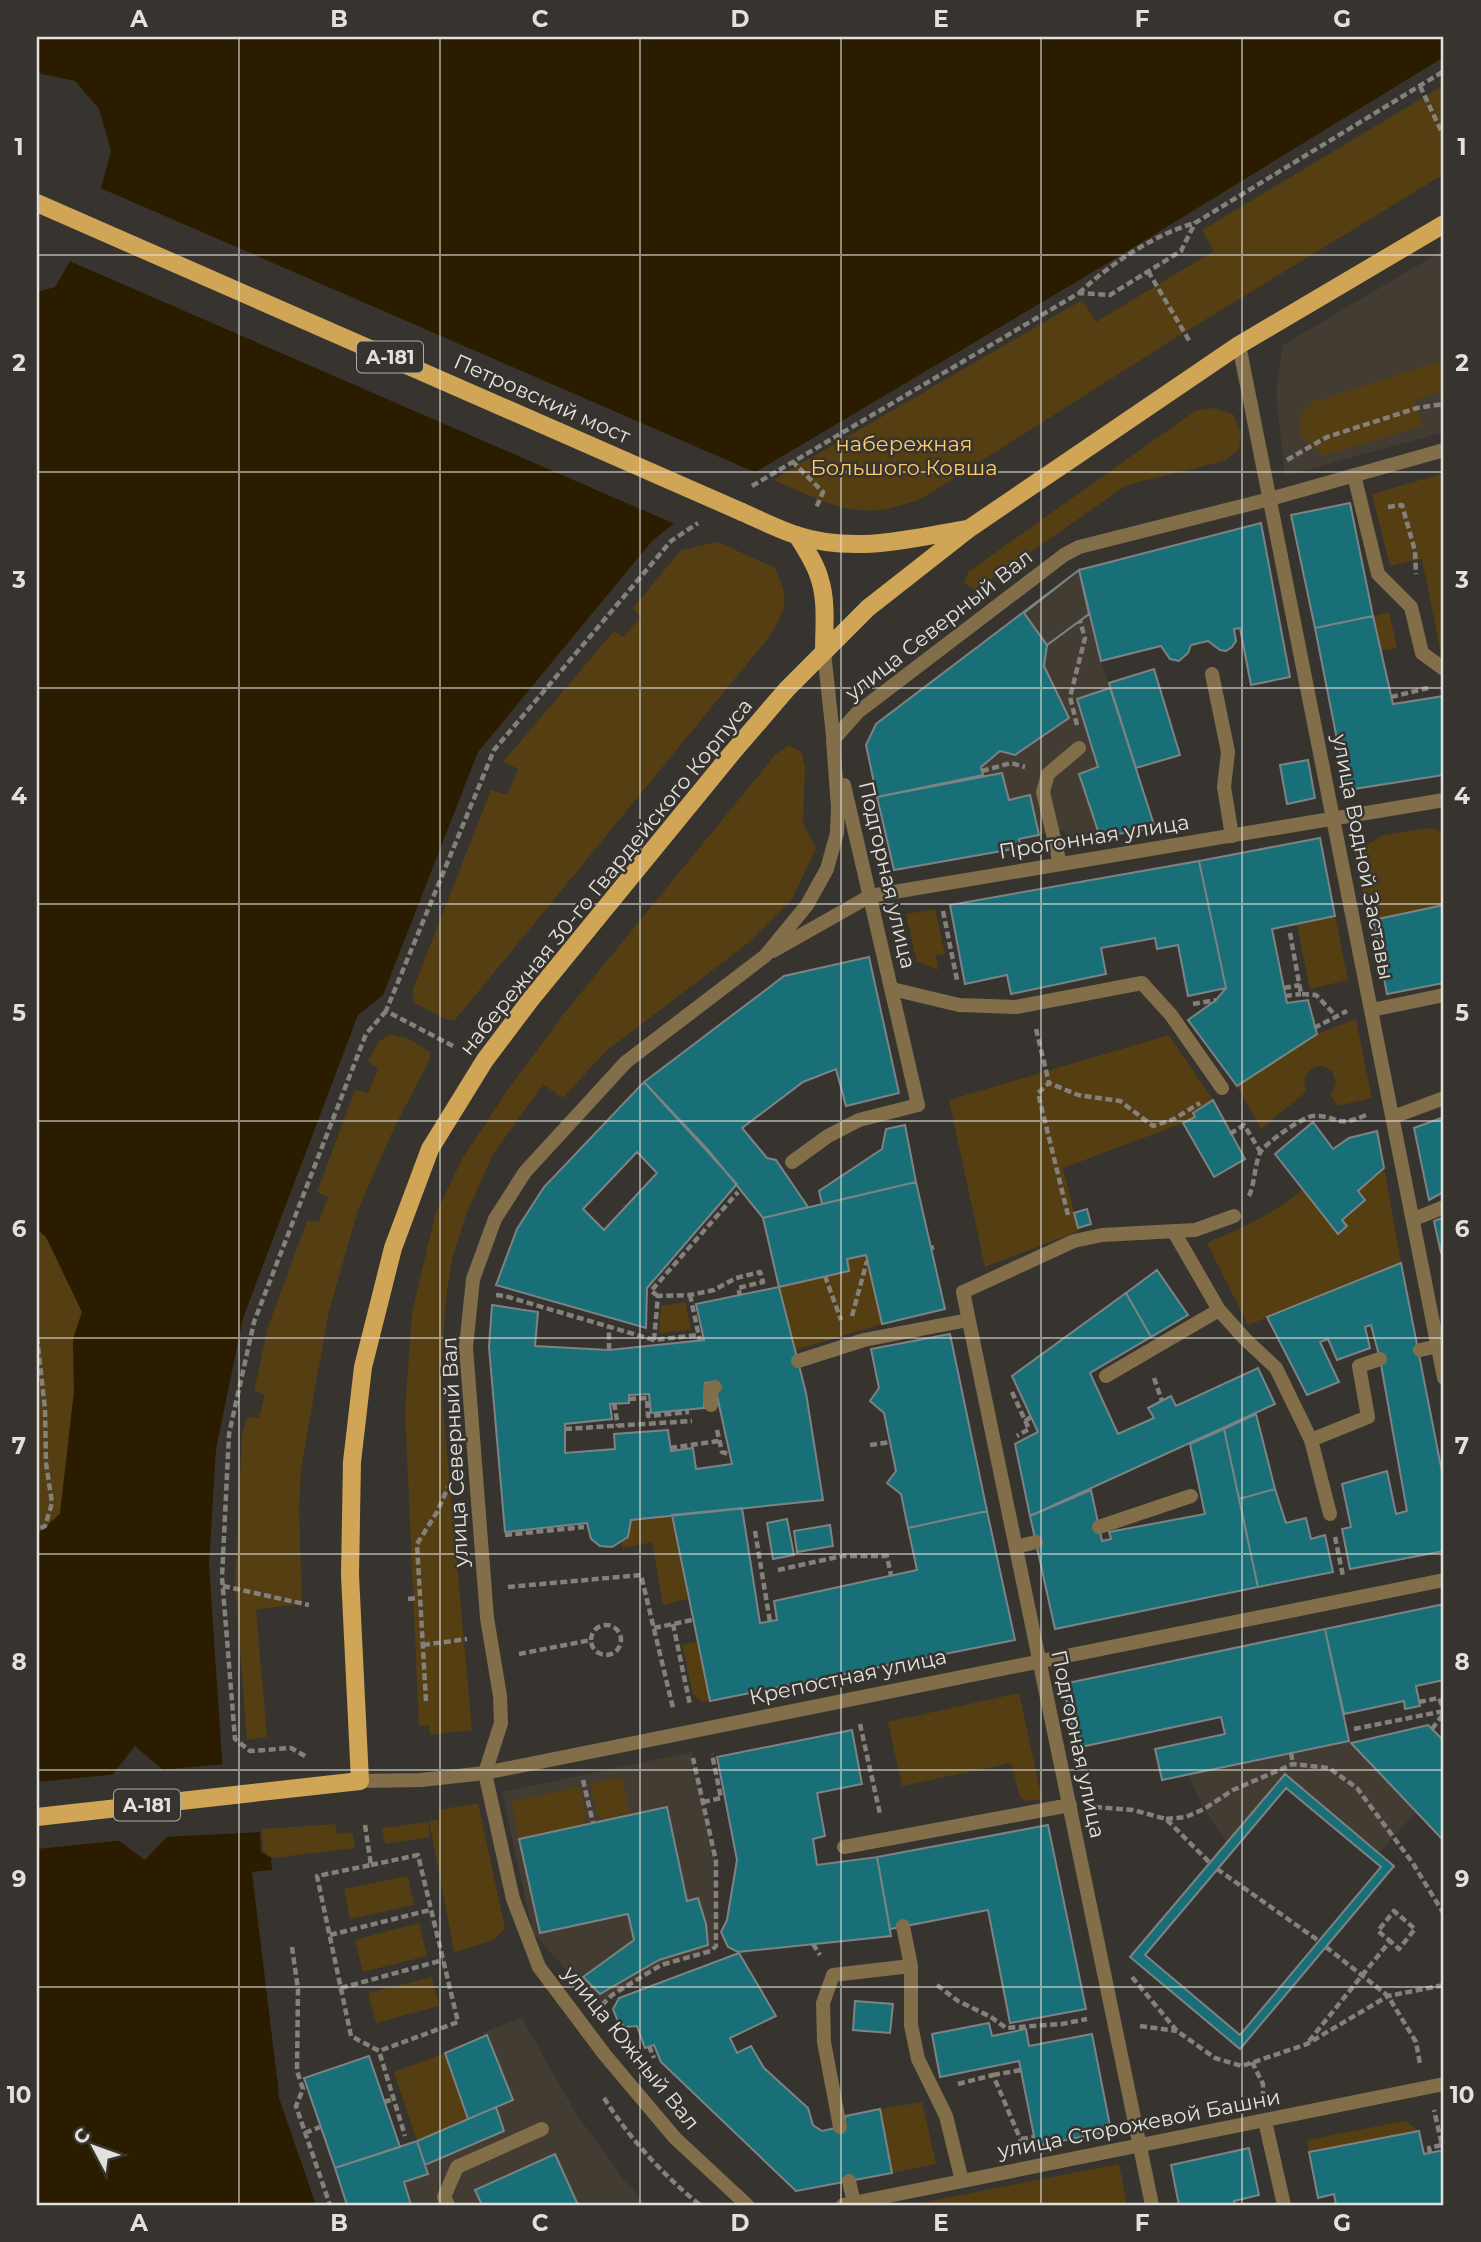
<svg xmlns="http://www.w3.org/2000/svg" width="1481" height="2242" font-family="Montserrat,sans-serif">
  <rect width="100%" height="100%" fill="#37342f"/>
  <!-- built -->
  <path fill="#433c32" d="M1444,250V432L1285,476L1276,392L1283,345Z
    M1079,570L1101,661L1155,828L1075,841L1070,840L1064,830L1020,839V844L1013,849L894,870L866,745L876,724Z
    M1349,1741L1416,1812L1379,1853L1285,1774L1227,1843L1204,1809L1188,1774Z
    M692,1752L716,1861V1946L711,1951L661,1965L612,1995L600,2007L533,1933L502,1792Z
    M522,2018L575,2112L624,2180L647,2205H347L335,2168L417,2141L468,2119L445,2053L484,2037L483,2032Z"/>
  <!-- green -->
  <path fill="#543e12" d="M1444,85V174L1177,337L921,499C856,523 833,505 773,480L1082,300L1096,322L1214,251L1202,230Z
    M1444,360V391L1415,400L1423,426L1323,456L1299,435V415L1312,402Z
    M1213,408L1233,414L1241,433L1239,449L1224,461L1127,485L986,583L974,589L964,583L968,572L1195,411Z
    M1444,473V664L1443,665L1422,559L1390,566L1372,494Z
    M718,542L775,568C790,602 787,604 770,636L455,1020H447L413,1002V989L491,790L507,795L518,769L503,762L614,631L623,637L641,617L633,608L681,550Z
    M1389,612L1397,648L1381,651L1373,616Z
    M789,745L801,752L805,766L803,823L816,848L792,899L748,943L606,1051L563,1098L543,1084L492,1156L466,1215L452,1259L445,1307L441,1385L472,1730L430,1735L429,1725L419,1726L405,1410L412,1313L435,1215L462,1159L509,1088L562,1016L775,755Z
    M1429,828L1444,832V905L1373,920L1367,916L1355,853L1383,835Z
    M935,909L945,954L936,955L938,970L917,962L906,914Z
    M1335,916L1348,980L1310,989L1297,924Z
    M1356,1019L1372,1098L1338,1106L1330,1095L1336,1083L1332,1071C1320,1061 1309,1067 1304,1080L1306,1092L1261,1129L1237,1086L1317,1034Z
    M391,1034L409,1039L430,1052V1059L394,1128L358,1210L328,1315L301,1469L299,1507L302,1603L256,1610L267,1737L247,1740L235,1584L242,1434L247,1417L259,1418L265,1394L254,1391L268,1327L307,1221L319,1222L328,1197L317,1192L355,1090L368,1093L378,1068L368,1062L378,1042Z
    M1169,1035L1213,1100L1194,1112L1195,1117L1183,1123L1063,1168L1079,1231L985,1267L949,1100Z
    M1384,1168L1401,1263L1248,1325L1207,1243C1240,1229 1276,1213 1303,1189L1339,1234L1347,1226L1342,1220L1365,1200L1358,1191Z
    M37,1229L46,1237L82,1311L73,1339L74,1392L60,1514L37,1534Z
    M866,1255L882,1324L795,1350L779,1287L849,1271L847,1259Z
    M685,1302L691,1330L659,1333L661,1306Z
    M672,1515L688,1599L663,1605L652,1542L623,1548L621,1543L628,1537L631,1520Z
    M697,1642L710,1701L702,1702L693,1694L682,1645Z
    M1019,1693L1042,1799L1026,1801L1020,1797L1011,1763L902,1786L888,1722Z
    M622,1777L630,1815L605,1821L597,1814L590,1784Z
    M580,1787L586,1816L582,1826L519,1839L511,1801Z
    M478,1803L505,1928L494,1940L454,1952L429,1821L439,1820L438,1810Z
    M428,1822L430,1837L385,1844L382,1828Z
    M335,1824L337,1834L352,1832L355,1848L273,1858L263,1851L262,1829Z
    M408,1876L414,1905L350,1919L344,1889Z
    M419,1923L427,1956L363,1972L355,1940Z
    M432,1977L439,2006L376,2023L368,1993Z
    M445,2053L468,2119L417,2141L394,2072Z
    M922,2102L936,2164L892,2173L880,2109Z
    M1405,2121L1419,2131L1309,2152L1307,2140Z
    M1119,2164L1127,2205H909Z"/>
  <!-- water -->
  <path fill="#2b1c00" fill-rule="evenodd" d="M37,37H1444V57L1098,269L688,512L652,541L478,752L383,995L358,1015L243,1318L216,1449L209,1565L227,1833L260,1832L261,1852L271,1858L272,1870L252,1872L278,2086L279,2098L316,2205H37V1534L60,1514L74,1392L73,1339L82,1312L46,1237L37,1229V292L55,287L91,226L111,151L99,109L75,81L37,73ZM135,1746L163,1770L167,1837L145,1860L118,1840L113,1774Z"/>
  <!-- pier -->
  <path fill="#37342f" d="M98,187L759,474L690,515L677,525L67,260L88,225Z
    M226,1764L230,1829L260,1828V1832L162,1837L158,1770Z
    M118,1774L122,1839L124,1840L37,1849V1782Z"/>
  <!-- building -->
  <path fill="#196f78" stroke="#7b8384" stroke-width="2" fill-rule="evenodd" d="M1350,503L1373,616L1315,628L1291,515Z
    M1261,523L1290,677L1251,685L1240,628L1234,629L1236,641L1232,647L1226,651L1220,650L1208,641L1191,645L1188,653L1179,661L1170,659L1161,646L1101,661L1079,570Z
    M1079,570L1089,614L1047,645L1024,613Z
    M1079,570L1089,614L1047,645L1044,666L1069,718L1015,755L1000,751L981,767L983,775L877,797L866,745L876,724Z
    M1373,616L1393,704L1444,696V775L1347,790L1315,628Z
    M1154,669L1180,755L1136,768L1109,683Z
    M1110,688L1155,828L1100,837L1079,774L1098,767L1077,699Z
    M1308,760L1315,798L1287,804L1280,765Z
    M1002,773L1009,800L1030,795L1039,835L1019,839L1020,844L1013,849L894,870L877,797Z
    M1320,838L1335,916L1272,929L1287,1003L1308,1000L1317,1034L1237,1086L1188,1020L1216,1000L1226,988L1199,861Z
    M1199,861L1226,988L1188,996L1178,945L1157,949L1155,938L1101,948L1106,974L1011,994L1007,975L965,984L950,905Z
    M1444,905V983L1387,994L1373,920Z
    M869,957L899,1093L846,1106L836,1069L803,1082L742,1128L767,1158L776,1160L808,1207L763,1218L709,1151L644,1082L784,976Z
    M644,1082L737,1184L647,1288L646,1328L496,1285L517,1229L544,1187ZM637,1152L657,1173L604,1230L583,1209Z
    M1213,1100L1245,1159L1214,1177L1183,1123L1195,1117L1193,1113Z
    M1444,1117V1192L1429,1200L1414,1128Z
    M1313,1122L1333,1149L1349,1138L1377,1131L1384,1168L1358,1191L1365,1200L1342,1220L1347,1226L1338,1234L1275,1154Z
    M905,1125L916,1182L822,1204L819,1191L882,1149L886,1129Z
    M916,1182L945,1309L882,1324L866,1255L847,1259L849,1271L779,1287L763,1218Z
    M1087,1209L1091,1224L1078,1228L1074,1213Z
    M1444,1217V1252L1441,1253L1434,1221Z
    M1401,1263L1444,1482V1551L1350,1569L1342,1529L1351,1527L1342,1484L1387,1471L1396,1514L1407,1511L1380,1359L1371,1325L1365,1327L1370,1348L1337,1360L1328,1339L1320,1342L1339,1382L1307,1395L1267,1317Z
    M1157,1270L1188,1315L1151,1337L1126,1293Z
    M779,1287L806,1393L823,1500L631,1520L628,1537L612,1547L600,1546L591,1539L587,1523L505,1532L489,1347L492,1305L538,1312L535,1346L609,1350L704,1340L696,1304ZM714,1382L732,1464L696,1469L693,1448L671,1451L668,1430L614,1434L615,1449L565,1453V1424L612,1419L610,1404L629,1403V1395L649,1394L651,1413L704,1408L705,1383Z
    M1126,1293L1151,1337L1090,1373L1118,1434L1154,1418L1148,1408L1169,1397L1171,1396L1176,1406L1258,1368L1275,1404L1030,1516L1015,1444L1038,1432L1012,1376Z
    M950,1334L987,1511L908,1528L901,1494L887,1483L896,1471L884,1413L870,1401L879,1388L871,1349Z
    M1256,1414L1275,1489L1239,1499L1224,1429Z
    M1224,1429L1258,1587L1055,1629L1030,1516L1091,1490L1102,1541L1111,1539L1109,1532L1205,1514L1190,1444Z
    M1275,1489L1286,1523L1306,1518L1311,1539L1325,1535L1333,1572L1258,1587L1239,1499Z
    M742,1508L760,1623L777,1620L774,1601L917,1570L908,1528L987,1511L1015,1640L710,1701L672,1515Z
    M787,1519L794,1555L773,1559L767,1523Z
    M830,1525L833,1546L797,1552L794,1531Z
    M1444,1604V1680L1416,1686L1420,1706L1405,1709L1404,1701L1344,1714L1325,1629Z
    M1325,1629L1349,1741L1162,1780L1155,1749L1225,1734L1221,1717L1076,1748L1063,1684Z
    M1428,1725L1444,1741L1443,1840L1351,1743Z
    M852,1730L862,1784L817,1793L825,1836L813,1839L817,1865L877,1857L891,1936L738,1952L728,1947L721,1932L727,1920L737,1860L717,1757Z
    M1285,1774L1394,1866L1240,2049L1130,1957ZM1286,1788L1381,1867L1240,2035L1145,1955Z
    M667,1807L687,1901L698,1898L706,1924L708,1945L659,1960L600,1994L583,1977L634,1940L628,1914L540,1933L519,1839Z
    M1048,1825L1086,2009L1010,2023L988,1910L890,1929L877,1857Z
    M739,1953L776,2016L730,2038L737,2053L751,2046L764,2068L808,2108L813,2125L822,2131L840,2127L846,2116L880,2109L892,2173L796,2191L661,2062L654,2045L645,2048L637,2026L625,2027L617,2019L613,2009L619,1998Z
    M855,2001L893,2004L890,2033L853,2030Z
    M989,2023L992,2036L1026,2029L1029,2046L1092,2034L1111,2131L1036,2146L1019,2061L940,2077L932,2034Z
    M487,2035L513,2100L468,2119L445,2053Z
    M369,2056L400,2147L335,2168L304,2078Z
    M496,2107L504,2131L425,2165L417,2141Z
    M1419,2131L1424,2154L1444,2150V2205H1336L1334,2194L1318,2198L1309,2152Z
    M417,2141L428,2174L404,2182L411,2205H347L335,2168Z
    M1249,2148L1259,2195L1234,2201L1235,2205H1179L1171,2165Z
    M555,2154L578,2205H482L475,2190Z"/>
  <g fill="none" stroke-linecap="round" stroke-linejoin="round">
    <!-- path -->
    <path stroke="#84817d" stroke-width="4.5" stroke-dasharray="7 3.5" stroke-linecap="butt" d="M1420,86L1444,137
      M1148,271L1190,342
      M1079,293C1110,264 1155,234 1195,223
      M1287,460L1327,437L1417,408L1444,404
      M792,461L823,492L816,508
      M752,486L1079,293L1110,295L1181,251L1195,223L1444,71
      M1388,507L1402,505L1415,551L1416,574
      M1391,697L1428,688
      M1077,725L1070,697L1085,638L1080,621
      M982,771L1011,763L1025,767
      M943,911L957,980
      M1290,933L1301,994L1316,995L1336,1016
      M1284,988L1300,985
      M1285,996L1301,994
      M1193,1004L1216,1000
      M1314,1028L1347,1011
      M1036,1029L1049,1083
      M453,1046L386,1011L494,750L671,541L698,523
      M1230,1134L1244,1125L1260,1151
      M1249,1196C1255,1183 1254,1167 1260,1153C1264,1144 1302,1117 1313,1116C1338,1115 1336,1129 1366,1115
      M1068,1215L1038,1093L1049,1083L1078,1095L1120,1101L1153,1126L1174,1119L1200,1103
      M931,1248L934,1247
      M825,1276L841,1320
      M496,1295L505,1296L654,1340L698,1335
      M690,1295L700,1341
      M658,1296L651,1291L738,1192
      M852,1316L867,1261
      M37,1337L45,1409L46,1463L52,1503L45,1526L37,1530
      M654,1340L658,1296L690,1295L714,1290L736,1278L760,1272L763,1282L738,1288L740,1295
      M609,1350V1326
      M1154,1378L1162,1401
      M1012,1392L1029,1429L1017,1436
      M629,1399L647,1398L648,1416L689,1412
      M614,1403L618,1426
      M1025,1421L1031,1417
      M565,1429L692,1421
      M717,1430L722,1452L729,1454
      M870,1445L890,1442
      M670,1448L719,1441
      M755,1531L770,1622
      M505,1535L584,1527
      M1335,1537L1343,1576
      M778,1570L842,1556H887L891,1575
      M223,1586L309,1605
      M508,1587L641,1575L673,1708
      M408,1599L417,1598
      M673,1624L690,1705
      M591 1640a15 15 0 1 1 30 0a15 15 0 1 1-30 0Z
      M654,1628L692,1620
      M423,1645L467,1639
      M519,1654L591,1640
      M426,1701L417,1544L437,1512L450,1483
      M1419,1702L1439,1698L1444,1710
      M860,1724L880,1814
      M1354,1729L1444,1711
      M1432,1729L1444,1713
      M1291,1753L1293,1764
      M305,1756L291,1748L250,1751L235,1739L222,1577L229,1434L254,1322L366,1034L386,1011
      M583,1780L593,1823
      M703,1802L721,1798L712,1754
      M1095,1807L1133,1810L1166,1819L1210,1863
      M1166,1819L1186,1817L1204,1809L1233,1790L1293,1764L1329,1768L1357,1788L1412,1862L1444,1914
      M365,1825L371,1865L317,1876L351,2036L379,2051L405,2136
      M371,1865L418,1855L458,2022L379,2051
      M1217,1869L1319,1941
      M330,1935L430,1910
      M813,1944L820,1955
      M292,1947L298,1989L297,2071L303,2089L296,2106L330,2205
      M1326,1947L1388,1996L1416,2042L1420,2064
      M1132,1977L1177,2031L1215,2058L1242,2066L1307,2044L1388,1996L1444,1985
      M937,1985L958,2001L991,2017L1006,2028L1062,2024L1087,2019
      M341,1988L443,1960
      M602,2005L612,1995L661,1965L711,1951L716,1946V1861L693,1758
      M1140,2026L1177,2031
      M1309,2041L1390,1941L1399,1949L1415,1929L1394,1911L1378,1931L1390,1941
      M649,2046L654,2058
      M1252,2062L1263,2084V2094
      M993,2075L1021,2070
      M958,2084L993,2075L1022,2143
      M604,2098C630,2139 662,2174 700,2205
      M384,2102L394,2099
      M305,2133L320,2127
      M1021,2139L1034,2137
      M1430,2153L1429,2148L1442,2145L1434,2110"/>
    <!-- service -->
    <path stroke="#836e4a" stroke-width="14" d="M1354,475L1378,574L1411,607L1422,653L1444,669
      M1212,674L1228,752L1224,787L1232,836
      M1060,864L1043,792L1048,774L1079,748
      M892,989L959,1005L1016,1007L1142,983L1171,1015L1222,1088
      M1372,1010L1444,995
      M1393,1117L1444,1098
      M792,1162L828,1136L859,1120L918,1105
      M1414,1219L1444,1207
      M1174,1232L1219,1310L1245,1339L1276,1368L1311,1440L1330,1514
      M963,1292L1074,1241L1102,1235L1195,1230L1234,1216
      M1420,1350L1438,1346
      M798,1361L864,1340L968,1320
      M1106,1376L1219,1310
      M711,1405L710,1388L715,1387
      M1311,1440L1368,1417L1359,1366L1380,1359
      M1099,1527L1191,1496
      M1016,1547L1036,1542
      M844,1847L1070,1805
      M903,1926L911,1966V2025L918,2059L946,2116L962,2181
      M1265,2121L1284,2205
      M840,2127L824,2042L823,2003L833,1975L911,1966
      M849,2181L854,2203
      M448,2205L444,2197L457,2167L542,2129"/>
    <!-- pedestrian -->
    <path stroke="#836e4a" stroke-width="14" d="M485,1773L1444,1580"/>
    <!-- minor -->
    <path stroke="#836e4a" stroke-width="14" d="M1239,345L1444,1378
      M824,652L834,745
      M844,785L918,1105
      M773,951L870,896L1444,800
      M963,1292L1152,2205
      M485,1773L501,1723L500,1696L487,1618L466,1347L473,1279L495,1219L525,1172L626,1062L765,956L807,905L827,869L837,833L838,807L833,740L858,712L1064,555L1079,547L1270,499L1444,450
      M843,2205L1444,2084"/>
    <!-- tertiary -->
    <path stroke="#836e4a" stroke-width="14" d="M360,1781L421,1780L485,1773L513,1899L539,1967L605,2055L675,2138L747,2205"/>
    <!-- primary -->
    <path stroke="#d0a556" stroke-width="18" d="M742,512C760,520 778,529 796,535C853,554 910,539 966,529
      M797,535C806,550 816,564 820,580C827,602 824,629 824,652
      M37,1817L360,1781L350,1575L352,1462L363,1367L393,1248L430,1149L485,1060L531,999L732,753L787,689L868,608L970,528L1239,345L1444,224"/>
    <!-- primary-bridge -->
    <path stroke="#d0a556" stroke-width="18" d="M37,203L742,512"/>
  </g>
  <!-- grid -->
  <path fill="none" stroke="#e3e1dd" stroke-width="2" stroke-opacity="0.55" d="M239,37V2205M440,37V2205M640,37V2205M841,37V2205M1041,37V2205M1242,37V2205M37,255H1444M37,472H1444M37,688H1444M37,904H1444M37,1121H1444M37,1338H1444M37,1554H1444M37,1770H1444M37,1987H1444"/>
  <g text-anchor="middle" stroke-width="5" stroke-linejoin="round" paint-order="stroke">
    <!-- shield labels -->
    <g fill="#37342f" stroke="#afada9" stroke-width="2">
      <rect x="357" y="341.5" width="66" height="31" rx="5"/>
      <rect x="114" y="1789.5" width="66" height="31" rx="5"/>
    </g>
    <g font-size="19" font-weight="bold" fill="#e3e1dd">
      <text x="390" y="364">А-181</text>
      <text x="147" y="1812">А-181</text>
    </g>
    <!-- street labels -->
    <g font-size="21" fill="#e3e1dd" stroke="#37342f">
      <text transform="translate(542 399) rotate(24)" y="7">Петровский мост</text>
      <text transform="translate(939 625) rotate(-38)" y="7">улица Северный Вал</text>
      <text transform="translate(1094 837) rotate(-9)" y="7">Прогонная улица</text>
      <text transform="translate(1363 857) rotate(79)" y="7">улица Водной Заставы</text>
      <text transform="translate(887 875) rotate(77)" y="7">Подгорная улица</text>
      <text transform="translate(606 877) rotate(-51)" y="7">набережная 30-го Гвардейского Корпуса</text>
      <text transform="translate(455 1452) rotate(-93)" y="7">улица Северный Вал</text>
      <text transform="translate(848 1677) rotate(-12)" y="7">Крепостная улица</text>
      <text transform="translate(1078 1744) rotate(78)" y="7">Подгорная улица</text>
      <text transform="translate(631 2048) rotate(51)" y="7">улица Южный Вал</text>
      <text transform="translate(1139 2124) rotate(-11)" y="7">улица Сторожевой Башни</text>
    </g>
    <!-- park labels -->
    <g font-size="21" fill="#feca6a" stroke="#37342f">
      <text x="904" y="451">набережная<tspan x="904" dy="24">Большого Ковша</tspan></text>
    </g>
  </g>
  <!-- border -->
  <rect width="1481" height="2242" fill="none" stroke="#37342f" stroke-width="77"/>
  <!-- north arrow -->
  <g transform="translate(94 2147) rotate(311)" stroke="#37342f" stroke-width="5" paint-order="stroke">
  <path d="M0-5L12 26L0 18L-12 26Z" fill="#e3e1dd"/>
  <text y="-10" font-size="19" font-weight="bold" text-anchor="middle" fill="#e3e1dd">С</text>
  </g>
  <rect x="38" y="38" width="1404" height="2166" fill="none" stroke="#e3e1dd" stroke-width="2.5"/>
  <g font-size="23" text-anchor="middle" font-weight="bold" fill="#e3e1dd">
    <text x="139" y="27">A</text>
    <text x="339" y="27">B</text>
    <text x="540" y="27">C</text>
    <text x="740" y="27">D</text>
    <text x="941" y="27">E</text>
    <text x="1142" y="27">F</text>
    <text x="1342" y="27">G</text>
    <text x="19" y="155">1</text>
    <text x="1462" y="155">1</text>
    <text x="19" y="371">2</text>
    <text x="1462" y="371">2</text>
    <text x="19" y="588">3</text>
    <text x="1462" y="588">3</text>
    <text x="19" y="804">4</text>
    <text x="1462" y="804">4</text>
    <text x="19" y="1021">5</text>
    <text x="1462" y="1021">5</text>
    <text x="19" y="1237">6</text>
    <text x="1462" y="1237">6</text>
    <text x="19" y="1454">7</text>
    <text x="1462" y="1454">7</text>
    <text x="19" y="1670">8</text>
    <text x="1462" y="1670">8</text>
    <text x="19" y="1887">9</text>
    <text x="1462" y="1887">9</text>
    <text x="19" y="2103">10</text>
    <text x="1462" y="2103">10</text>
    <text x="139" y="2231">A</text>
    <text x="339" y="2231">B</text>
    <text x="540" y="2231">C</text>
    <text x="740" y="2231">D</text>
    <text x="941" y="2231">E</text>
    <text x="1142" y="2231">F</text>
    <text x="1342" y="2231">G</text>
  </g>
</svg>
